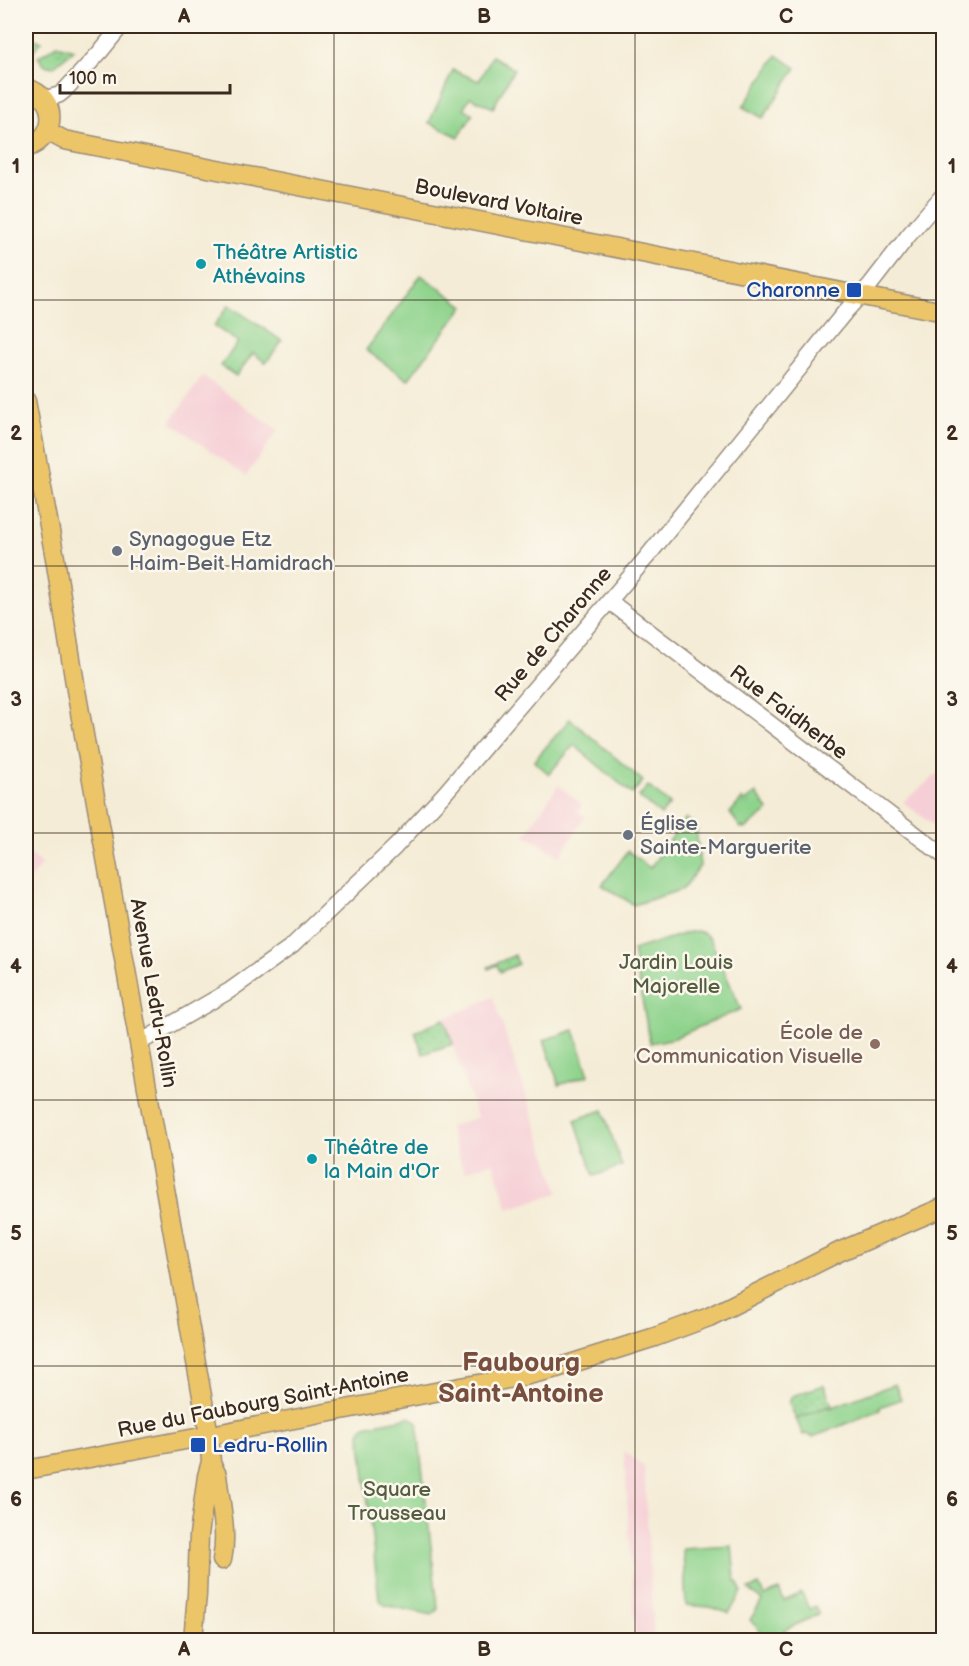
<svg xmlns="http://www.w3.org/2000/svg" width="969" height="1666" font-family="'Balsamiq Sans',sans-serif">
  <defs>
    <pattern id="grass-tufts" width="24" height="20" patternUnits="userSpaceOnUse" patternTransform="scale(1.5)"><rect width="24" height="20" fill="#8ed38c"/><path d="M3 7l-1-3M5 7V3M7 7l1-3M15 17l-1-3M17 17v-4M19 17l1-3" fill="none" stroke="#7bb578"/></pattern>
    <pattern id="garden-dots" width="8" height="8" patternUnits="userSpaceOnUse" patternTransform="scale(1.5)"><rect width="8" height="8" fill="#8ed38c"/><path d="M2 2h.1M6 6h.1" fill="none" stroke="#7bb578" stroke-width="1.8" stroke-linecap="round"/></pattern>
  </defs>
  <rect width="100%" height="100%" fill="#fbf7ec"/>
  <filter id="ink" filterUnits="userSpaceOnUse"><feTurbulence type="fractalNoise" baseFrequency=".0167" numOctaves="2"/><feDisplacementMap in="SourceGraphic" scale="12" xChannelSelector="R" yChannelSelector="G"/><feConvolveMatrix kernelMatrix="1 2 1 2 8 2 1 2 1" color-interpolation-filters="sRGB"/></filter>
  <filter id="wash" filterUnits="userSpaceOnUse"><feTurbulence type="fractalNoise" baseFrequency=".008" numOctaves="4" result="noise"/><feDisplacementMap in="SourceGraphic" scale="24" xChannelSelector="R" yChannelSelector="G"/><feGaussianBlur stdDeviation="1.35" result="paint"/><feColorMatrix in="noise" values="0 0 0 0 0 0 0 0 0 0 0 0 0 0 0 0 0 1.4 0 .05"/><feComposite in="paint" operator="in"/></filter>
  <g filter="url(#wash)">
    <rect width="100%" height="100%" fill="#f4ecd6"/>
    <!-- built -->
    <path fill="#f6cfd6" d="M203,376L278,430L246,476L170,422Z
      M943,769V833L903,802Z
      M558,785L582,805L577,811L585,817L560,856L525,835Z
      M26,851L42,864L26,884Z
      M493,997L559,1193L508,1209L493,1162L464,1172L449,1127L477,1117L444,1019Z
      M943,1252V1302L934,1277L937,1255Z
      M943,1415H944L943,1449L932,1419Z
      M624,1451L644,1466L654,1640H636Z"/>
    <!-- grass -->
    <path fill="url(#grass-tufts)" stroke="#647e55" stroke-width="1.5" d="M26,37L42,41L32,52L33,60L31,64L26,63Z
      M57,45L74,50L53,67L44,65L38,57Z
      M756,793L767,808L768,811L745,829L743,827L741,828L730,813L742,799L745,801Z"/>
    <!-- park -->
    <path fill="#8ed38c" stroke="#647e55" stroke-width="1.5" d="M777,55L796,68L763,118L743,107Z
      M492,56L514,69L493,108L470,97L464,108L473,114L459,137L429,123L453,70L479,81Z
      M421,275L464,306L408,380L366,350Z
      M229,305L282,341L266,363L253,353L236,376L221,366L238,342L214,326Z
      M570,719L643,781L632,794L574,745L549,774L534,761Z
      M648,786L670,804L661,815L639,797Z
      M686,818L696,827L700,866L683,889L634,905L602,885L628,851L650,868Z
      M697,931L705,934L711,941L741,1009L676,1037V1038L650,1043L633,950L689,932Z
      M574,1030L589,1075L559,1085L544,1040Z
      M603,1110L622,1166L594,1176L575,1120Z
      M895,1384L901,1399L880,1407V1410L813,1437L805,1434L803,1435L796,1419L829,1406L830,1408Z
      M410,1417L417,1422L438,1609L432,1615L385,1605L379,1599L360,1433L365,1426Z
      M732,1546L735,1579L742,1592L729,1613L709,1607L686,1605L683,1549Z
      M759,1585L765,1596L779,1590L784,1601L802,1593L809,1609L816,1606L819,1614L784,1630L793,1640H768L750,1620L762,1601L749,1589Z"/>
    <!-- garden -->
    <path fill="url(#garden-dots)" stroke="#647e55" stroke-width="1.5" d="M515,955L518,964L500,972L497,965L489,969L488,967Z
      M444,1019L453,1044L423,1054L415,1032Z
      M824,1385L833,1407L830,1408L829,1406L796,1419L789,1403L792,1396Z"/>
  </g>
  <g filter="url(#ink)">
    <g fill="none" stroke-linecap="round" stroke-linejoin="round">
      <defs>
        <path id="minor" d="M44,99L59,95L64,91L100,52L121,26
          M609,601L944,856
          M139,1043L229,991L292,946L395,847L445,793L646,558L845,312L870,285L908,236L944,194"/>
        <path id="major" d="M26,88C59,97 58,138 26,148
          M47,131L64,140L944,312
          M26,401L55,558L76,690L209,1435L211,1462L207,1476L199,1535L197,1594L193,1640
          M213,1467L217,1475C220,1502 228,1533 222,1560
          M26,1470L180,1441L461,1387L520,1377L557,1368L655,1337L709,1317L841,1251L944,1207"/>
      </defs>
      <!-- minor casing -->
      <use href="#minor" stroke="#988b7a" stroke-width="18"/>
      <!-- major casing -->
      <use href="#major" stroke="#988b7a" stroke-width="21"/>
      <!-- minor -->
      <use href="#minor" stroke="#fff" stroke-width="15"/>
      <!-- major -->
      <use href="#major" stroke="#edc569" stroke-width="18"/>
    </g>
  </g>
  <!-- grid -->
  <path fill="none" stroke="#3b2a1e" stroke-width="1.5" stroke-opacity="0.55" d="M334,26V1640M635,26V1640M26,300H944M26,566H944M26,833H944M26,1100H944M26,1366H944"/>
  <!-- markers -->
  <g fill="#0f9aa8" stroke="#fbf7ec" stroke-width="2">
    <circle cx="201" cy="264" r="6"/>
    <circle cx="312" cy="1159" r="6"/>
  </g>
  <g fill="#1a4fb4" stroke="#fbf7ec" stroke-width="2">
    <rect x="846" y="282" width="16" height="16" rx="3"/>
    <rect x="190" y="1437" width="16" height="16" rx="3"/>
  </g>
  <g fill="#6b7280" stroke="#fbf7ec" stroke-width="2">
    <circle cx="117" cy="551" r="6"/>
    <circle cx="628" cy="835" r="6"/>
  </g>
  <circle fill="#8d6e63" stroke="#fbf7ec" stroke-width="2" cx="875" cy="1044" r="6"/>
  <g text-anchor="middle" stroke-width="5" stroke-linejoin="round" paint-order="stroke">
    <!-- street labels -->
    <g font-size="21" fill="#3b2a1e" stroke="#fbf7ec">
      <text transform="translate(499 202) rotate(11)" y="7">Boulevard Voltaire</text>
      <text transform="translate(553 634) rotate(-50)" y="7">Rue de Charonne</text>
      <text transform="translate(789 712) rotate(37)" y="7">Rue Faidherbe</text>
      <text transform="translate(154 993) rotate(80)" y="7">Avenue Ledru-Rollin</text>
      <text transform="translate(263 1402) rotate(-11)" y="7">Rue du Faubourg Saint-Antoine</text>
    </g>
    <!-- culture labels -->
    <g font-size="21" fill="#0d838f" stroke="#fbf7ec" text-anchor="start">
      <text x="213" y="259">Théâtre Artistic<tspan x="213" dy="24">Athévains</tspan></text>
      <text x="324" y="1154">Théâtre de<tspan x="324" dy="24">la Main d'Or</tspan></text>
    </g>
    <!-- transit labels -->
    <g font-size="21" fill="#164399" stroke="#fbf7ec" text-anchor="end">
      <text x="840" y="297">Charonne</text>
      <text x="212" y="1452" text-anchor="start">Ledru-Rollin</text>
    </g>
    <!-- worship labels -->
    <g font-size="21" fill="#5b616d" stroke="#fbf7ec" text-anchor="start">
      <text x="129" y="546">Synagogue Etz<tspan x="129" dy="24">Haim-Beit Hamidrach</tspan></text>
      <text x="640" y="830">Église<tspan x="640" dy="24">Sainte-Marguerite</tspan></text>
    </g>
    <!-- park labels -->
    <g font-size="21" fill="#545d3f" stroke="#fbf7ec">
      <text x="676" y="969">Jardin Louis<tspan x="676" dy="24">Majorelle</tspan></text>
      <text x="397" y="1496">Square<tspan x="397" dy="24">Trousseau</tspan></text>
    </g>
    <!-- education labels -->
    <g font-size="21" fill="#785e54" stroke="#fbf7ec" text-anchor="end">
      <text x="863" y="1039">École de<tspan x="863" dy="24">Communication Visuelle</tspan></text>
    </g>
    <!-- district labels -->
    <g font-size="27" font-weight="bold" fill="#784f3e" stroke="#fbf7ec">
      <text x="521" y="1371">Faubourg<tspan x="521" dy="31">Saint-Antoine</tspan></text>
    </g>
  </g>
  <!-- margin -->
  <rect width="969" height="1666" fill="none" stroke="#fbf7ec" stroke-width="66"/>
  <!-- scale -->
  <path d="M60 84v9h170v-9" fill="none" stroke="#3b2a1e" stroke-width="3"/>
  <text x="69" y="84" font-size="18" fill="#3b2a1e" stroke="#fbf7ec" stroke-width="4.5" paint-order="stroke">100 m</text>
  <rect x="33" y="33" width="903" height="1600" fill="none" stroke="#3b2a1e" stroke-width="2"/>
  <g font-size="20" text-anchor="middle" font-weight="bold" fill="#3b2a1e">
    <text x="184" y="23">A</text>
    <text x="484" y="23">B</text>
    <text x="786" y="23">C</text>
    <text x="16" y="173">1</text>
    <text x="952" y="173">1</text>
    <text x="16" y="440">2</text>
    <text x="952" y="440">2</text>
    <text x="16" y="706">3</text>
    <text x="952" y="706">3</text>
    <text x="16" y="973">4</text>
    <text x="952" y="973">4</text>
    <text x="16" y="1240">5</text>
    <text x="952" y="1240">5</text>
    <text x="16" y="1506">6</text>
    <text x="952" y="1506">6</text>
    <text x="184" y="1656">A</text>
    <text x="484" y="1656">B</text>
    <text x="786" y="1656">C</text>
  </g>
</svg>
